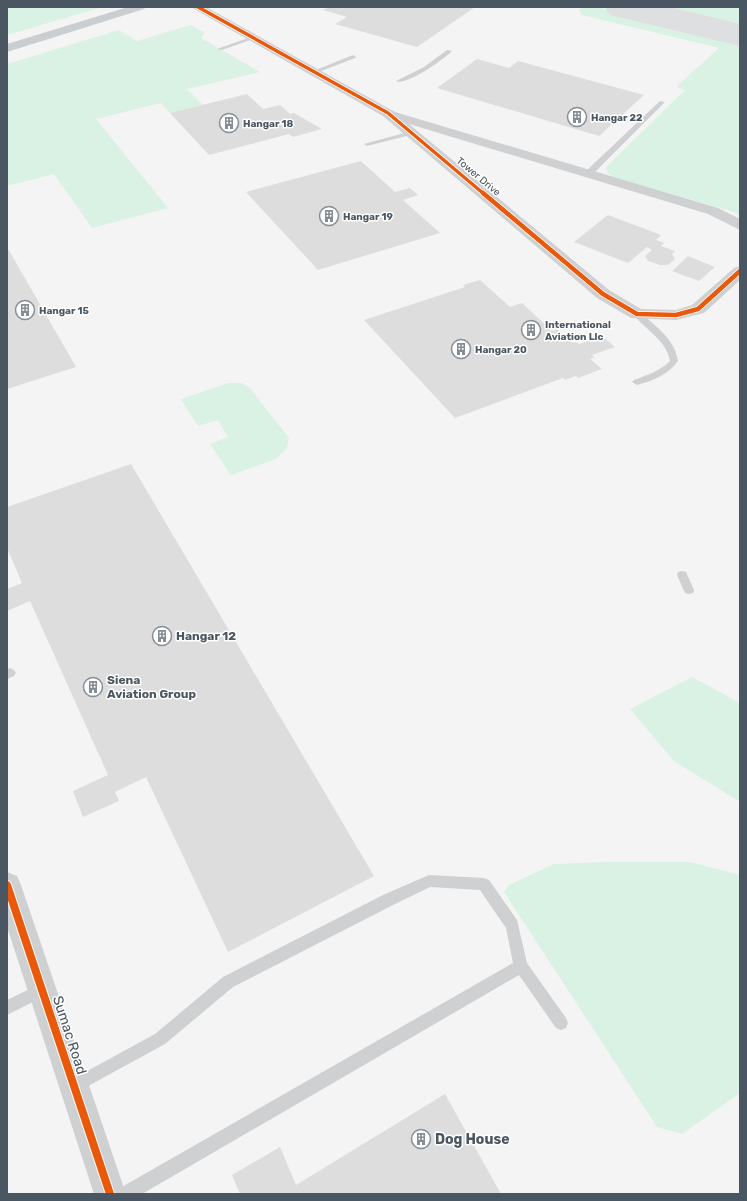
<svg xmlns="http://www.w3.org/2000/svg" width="747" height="1201" font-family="Rubik,sans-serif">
  <rect width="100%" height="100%" fill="#f4f4f4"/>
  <!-- green -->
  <path fill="#d9f2e3" d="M7,7H103L7,35Z
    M596,7L740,42V216L734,212L613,177L607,172L606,167L685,90L676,87L719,48L582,15L579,10L582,8Z
    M651,7H740V28Z
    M191,25L205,33L201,38L260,72L187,89L203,105L170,113L161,103L96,119L168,208L92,228L54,174L7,186V64L119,30L137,41Z
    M228,383H241L249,387L289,438L287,448L276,459L231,475L210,444L228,437L218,420L198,426L181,399Z
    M692,677L740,703V802L674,761L630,709Z
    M606,862H690L740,875V1093L682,1134L657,1127L504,892L509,885L554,864Z"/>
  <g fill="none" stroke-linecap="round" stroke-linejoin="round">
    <!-- taxiway -->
    <path fill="#dedfe0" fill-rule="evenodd" d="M605,7H670L740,24V46L610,15Z"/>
  </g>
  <!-- building -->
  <path fill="#ddddde" d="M329,7H475L417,47L335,24L347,17L323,10Z
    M477,59L509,68L518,61L644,95L599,136L437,88Z
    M247,94L263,109L280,105L290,114L294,113L322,129L293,137L289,134L209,155L170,113Z
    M361,161L395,192L410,188L418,195L403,200L440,233L318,270L246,192Z
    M608,215L661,235L656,240L664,243L661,246L675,251L672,254L675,259L668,265H660L648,261L645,256L652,250L647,247L628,263L574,242Z
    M7,247L76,367L7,389Z
    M688,256L715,267L699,281L672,271Z
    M480,280L510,307L522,303L552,331L557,329L573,343L576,342L579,344L602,336L615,347L592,355L594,358L590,359L602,369L578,378L576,376L565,380L563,378L455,418L364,320L465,287L463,285Z
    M131,464L374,876L228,952L146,777L115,792L119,801L83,817L73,791L108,775L30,601L7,611V589L22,583L7,548V507Z
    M445,1094L501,1194H240L232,1175L280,1147L296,1185Z"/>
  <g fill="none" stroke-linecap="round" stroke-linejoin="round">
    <!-- lane -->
    <path fill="#ced0d2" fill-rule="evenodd" d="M251,37L256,38L222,50L217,49Z
      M447,50L452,51C445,59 404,87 396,81L424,67Z
      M353,55L356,57L355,58L316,73L311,72Z
      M660,101L665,102L591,176H585V172Z
      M412,131L415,133L414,134L367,146L364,144Z
      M637,311L640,312C655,326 675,339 678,361C669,374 653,381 637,385L632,382L634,380C647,375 660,371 670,361C666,339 645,330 633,314Z
      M682,571L686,572L694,590L693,593L689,594L685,593L677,575L678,572Z
      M10,668L14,670L16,673L14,676L7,679V669Z
      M429,875L484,878L489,880L517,920L527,963L566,1018L568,1023L566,1028L561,1030L556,1028L519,975L142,1194H118L120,1188L513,963L506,928L480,890L430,887L393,905L233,987L165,1044L79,1091L74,1094L69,1091L66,1086L69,1081L155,1034L223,977L383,895Z
      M42,983L47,985L49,990L47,995L7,1015V1000Z"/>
    <!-- street -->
    <path fill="#ced0d2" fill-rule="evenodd" d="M192,7H206L395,112L718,208L740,219V230L708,214L409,124L609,290L641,309L676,310L692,305L734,268L740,266V280L704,313L676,320L631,318L597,298L383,116L194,9Z
      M7,872L17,876L21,885L126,1194H94L7,927Z"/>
    <!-- primary -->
    <path fill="#caced1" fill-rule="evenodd" d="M128,7H146L144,9L7,52V44Z"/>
    <defs>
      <path id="cycleway-far2" d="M198,7L388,113L484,194"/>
      <path id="cycleway-far1" d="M483,193L603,294L637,314L676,315L698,309L740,271"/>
      <path id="cycleway" d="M7,885L110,1194"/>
    </defs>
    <!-- cycleway-far2 casing -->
    <use href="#cycleway-far2" stroke="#fff" stroke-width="5"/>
    <!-- cycleway-far1 casing -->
    <use href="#cycleway-far1" stroke="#fff" stroke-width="6"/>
    <!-- cycleway casing -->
    <use href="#cycleway" stroke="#fff" stroke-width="10"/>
    <!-- cycleway-far2 -->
    <use href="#cycleway-far2" stroke="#e8590c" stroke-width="3.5"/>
    <!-- cycleway-far1 -->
    <use href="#cycleway-far1" stroke="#e8590c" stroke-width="4.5"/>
    <!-- cycleway -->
    <use href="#cycleway" stroke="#e8590c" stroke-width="8"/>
  </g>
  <!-- icons -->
  <defs>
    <symbol id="building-ring" viewBox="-11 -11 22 22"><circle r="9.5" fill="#fff" stroke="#868d94" stroke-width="1.5"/><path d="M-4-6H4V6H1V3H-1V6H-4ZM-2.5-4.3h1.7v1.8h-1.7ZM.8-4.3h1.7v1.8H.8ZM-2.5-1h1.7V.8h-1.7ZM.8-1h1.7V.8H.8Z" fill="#868d94"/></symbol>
  </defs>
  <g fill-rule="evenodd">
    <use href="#building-ring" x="566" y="106" width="22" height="22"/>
    <use href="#building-ring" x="218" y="112" width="22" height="22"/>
    <use href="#building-ring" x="318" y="205" width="22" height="22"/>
    <use href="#building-ring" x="14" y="299" width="22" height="22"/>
    <use href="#building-ring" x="520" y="319" width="22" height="22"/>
    <use href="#building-ring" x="450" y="338" width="22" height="22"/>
    <use href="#building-ring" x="151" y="625" width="22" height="22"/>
    <use href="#building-ring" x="82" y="676" width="22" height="22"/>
    <use href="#building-ring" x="410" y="1128" width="22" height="22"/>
  </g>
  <g text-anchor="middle" stroke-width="3" stroke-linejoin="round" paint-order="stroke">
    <!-- far-poi labels -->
    <g font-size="10" font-weight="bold" fill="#4a5661" stroke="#fff" text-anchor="start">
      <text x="591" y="121">Hangar 22</text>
      <text x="243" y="127">Hangar 18</text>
      <text x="343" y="220">Hangar 19</text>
      <text x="39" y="314">Hangar 15</text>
      <text x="545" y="328">International<tspan x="545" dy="12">Aviation Llc</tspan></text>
      <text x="475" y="353">Hangar 20</text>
    </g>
    <!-- far-street labels -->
    <g font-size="10" fill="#4a5661" stroke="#fff">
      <text transform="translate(479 176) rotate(40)" y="4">Tower Drive</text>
    </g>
    <!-- poi labels -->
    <g font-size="12" font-weight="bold" fill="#4a5661" stroke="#fff" text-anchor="start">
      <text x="176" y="640">Hangar 12</text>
      <text x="107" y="684">Siena<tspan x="107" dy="14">Aviation Group</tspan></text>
    </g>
    <!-- near-street labels -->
    <g font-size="14" fill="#4a5661" stroke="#fff">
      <text transform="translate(70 1035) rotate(72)" y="5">Sumac Road</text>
    </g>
    <!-- near-poi labels -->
    <g font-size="14" font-weight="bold" fill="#4a5661" stroke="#fff" text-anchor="start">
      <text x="435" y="1144">Dog House</text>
    </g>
  </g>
  <!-- border -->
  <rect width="747" height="1201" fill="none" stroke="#4a5661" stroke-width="16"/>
</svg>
